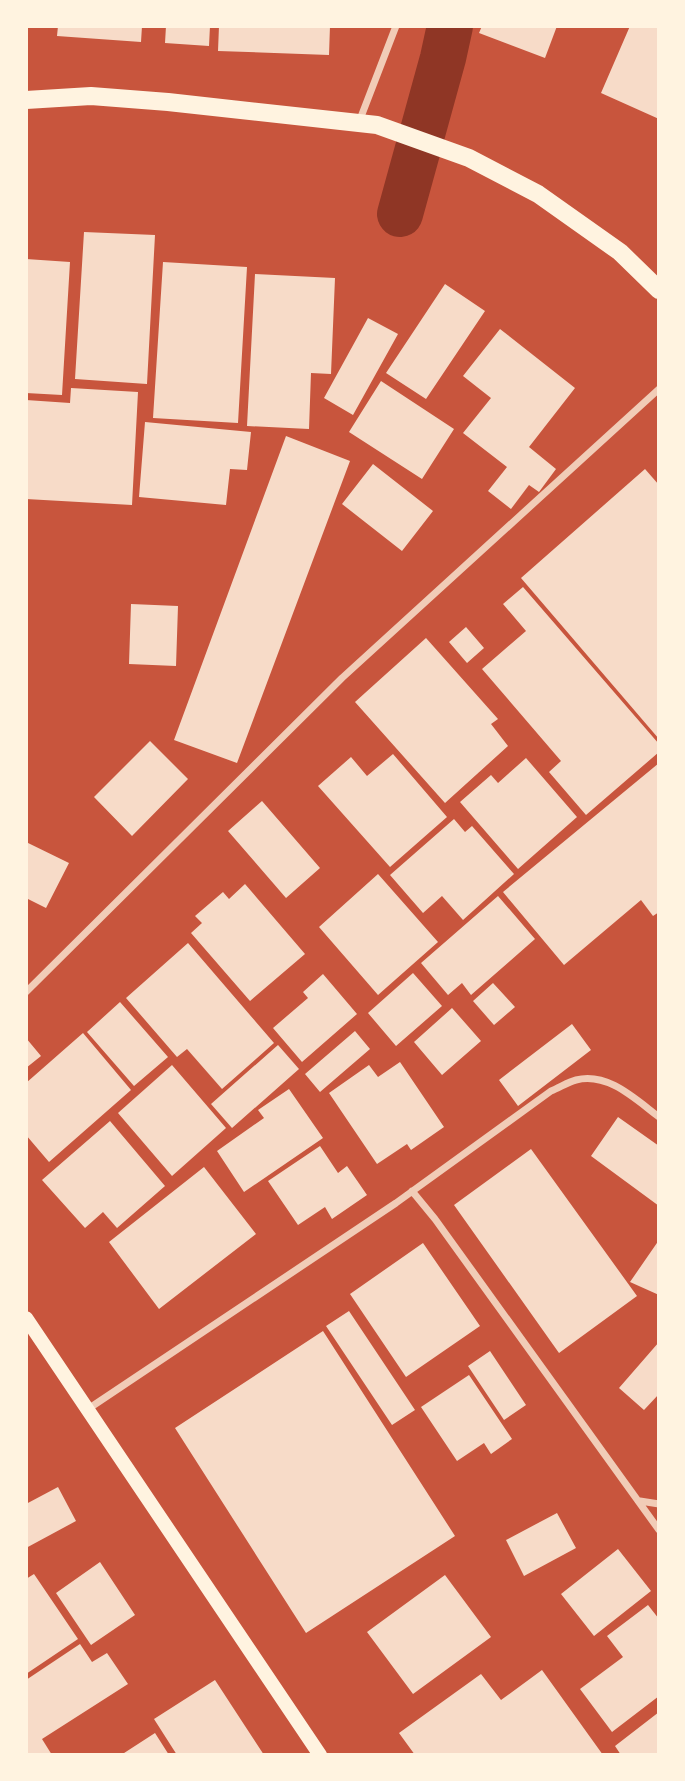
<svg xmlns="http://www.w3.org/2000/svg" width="685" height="1781" font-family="'Libre Baskerville',serif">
  <rect width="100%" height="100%" fill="#c8553d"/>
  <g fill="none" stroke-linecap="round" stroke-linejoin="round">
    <!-- canal -->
    <path stroke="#8f3625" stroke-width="46" d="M400,214L443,58L450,26"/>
  </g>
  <!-- building -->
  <path fill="#f7dbc8" d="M58,26H142L141,42L57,36Z
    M166,26H210L209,46L165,43Z
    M219,26H330L329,55L218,51Z
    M482,26H557L545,58L479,33Z
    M630,26H659V119L601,93Z
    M84,232L155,235L147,384L75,379Z
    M26,259L70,262L62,395L26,393Z
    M163,262L247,267L238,423L153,418Z
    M255,274L335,278L331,374L311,373L309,429L247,426Z
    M445,284L485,311L426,399L386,373Z
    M368,318L398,334L353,415L324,398Z
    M500,329L575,388L529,447L556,469L539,492L529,485L511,509L488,491L507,467L463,433L491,398L463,376Z
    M381,381L454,429L422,479L349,432Z
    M71,388L138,392L132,505L26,499V400L70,403Z
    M145,422L251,432L247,470L230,469L226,505L139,497Z
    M286,436L350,461L237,763L174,740Z
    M373,464L433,511L402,551L342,504Z
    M645,469L659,485V739L521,578Z
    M523,587L659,744V752L586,815L549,772L561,761L482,669L526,631L503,604Z
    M131,604L178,606L176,666L129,664Z
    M466,627L484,648L467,663L449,642Z
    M426,638L498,719L491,724L508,746L445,803L355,702Z
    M150,741L188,779L132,836L94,797Z
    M393,754L447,817L390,867L318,786L351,757L367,776Z
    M526,758L577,817L518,869L460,802L491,775L498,783Z
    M659,763V912L653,916L641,900L564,965L503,892Z
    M262,801L320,868L286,898L228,831Z
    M454,819L465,832L472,826L514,874L463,920L442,896L423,913L390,875Z
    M26,842L69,863L46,908L26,898Z
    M378,874L438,942L378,995L319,927Z
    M245,884L305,954L250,1001L191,933L202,923L195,916L223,892L229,899Z
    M498,896L535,939L471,995L462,983L448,995L421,963Z
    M188,943L274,1043L222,1089L187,1049L177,1057L126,998Z
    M413,973L442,1006L396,1046L368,1013Z
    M323,974L357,1014L302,1062L273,1028L308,998L303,992Z
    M493,983L515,1007L494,1025L473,1001Z
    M120,1002L168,1057L134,1086L87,1032Z
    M452,1008L481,1041L442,1075L414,1042Z
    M572,1024L591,1050L518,1106L499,1080Z
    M355,1031L370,1049L320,1092L305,1074Z
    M83,1033L131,1090L49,1162L26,1135V1083Z
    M26,1038L41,1056L26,1068Z
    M278,1045L299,1069L232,1128L211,1104Z
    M400,1062L444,1127L411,1150L407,1144L377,1164L329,1093L369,1065L378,1077Z
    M172,1065L226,1128L172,1176L118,1113Z
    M289,1089L323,1138L244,1192L217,1151L264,1118L258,1110Z
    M618,1117L659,1146V1206L591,1156Z
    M110,1121L165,1186L117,1228L103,1212L85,1228L42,1180Z
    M320,1146L338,1173L347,1166L367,1195L332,1219L325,1207L298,1225L268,1181Z
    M531,1149L637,1296L559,1353L454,1205Z
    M204,1167L256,1234L159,1309L109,1242Z
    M659,1240V1295L630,1282Z
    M423,1243L480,1326L406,1377L350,1294Z
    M349,1311L415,1410L392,1425L326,1326Z
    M323,1331L455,1536L306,1633L175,1428Z
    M659,1342V1394L644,1410L619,1388Z
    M490,1351L526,1405L504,1420L468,1366Z
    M469,1375L512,1439L491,1454L484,1443L457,1461L421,1407Z
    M58,1487L76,1521L26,1548V1504Z
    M557,1513L576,1548L524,1576L506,1540Z
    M618,1549L651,1591L594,1636L561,1594Z
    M100,1562L135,1615L91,1645L56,1593Z
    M34,1574L78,1639L26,1674V1579Z
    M445,1575L491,1637L413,1694L367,1632Z
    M648,1605L659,1619V1696L612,1732L580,1689L623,1657L607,1636Z
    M80,1644L92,1662L107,1653L128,1684L42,1739L52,1755H26V1680Z
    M542,1670L603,1755H415L399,1733L481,1674L501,1700Z
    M215,1680L245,1726L264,1755H177L154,1719Z
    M659,1712V1755H621L615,1746Z
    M155,1733L169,1755H121Z"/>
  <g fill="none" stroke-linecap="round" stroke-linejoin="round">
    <!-- minor -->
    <path stroke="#f1ccb7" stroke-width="7" d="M359,122L396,26
      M26,992L342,678L659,389
      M412,1191L435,1219L659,1530
      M88,1409L396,1203L551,1091C559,1088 568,1082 576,1080C608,1072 635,1099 659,1117
      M640,1501L659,1504"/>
    <!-- secondary -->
    <path stroke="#fff3e0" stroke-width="14" d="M26,1318L320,1755"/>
    <!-- primary -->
    <path stroke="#fff3e0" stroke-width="18" d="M26,100L91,96L168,102L377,125L469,158L538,194L620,252L659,290"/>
  </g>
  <!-- border -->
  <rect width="685" height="1781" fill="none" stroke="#fff3e0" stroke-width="56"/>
</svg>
